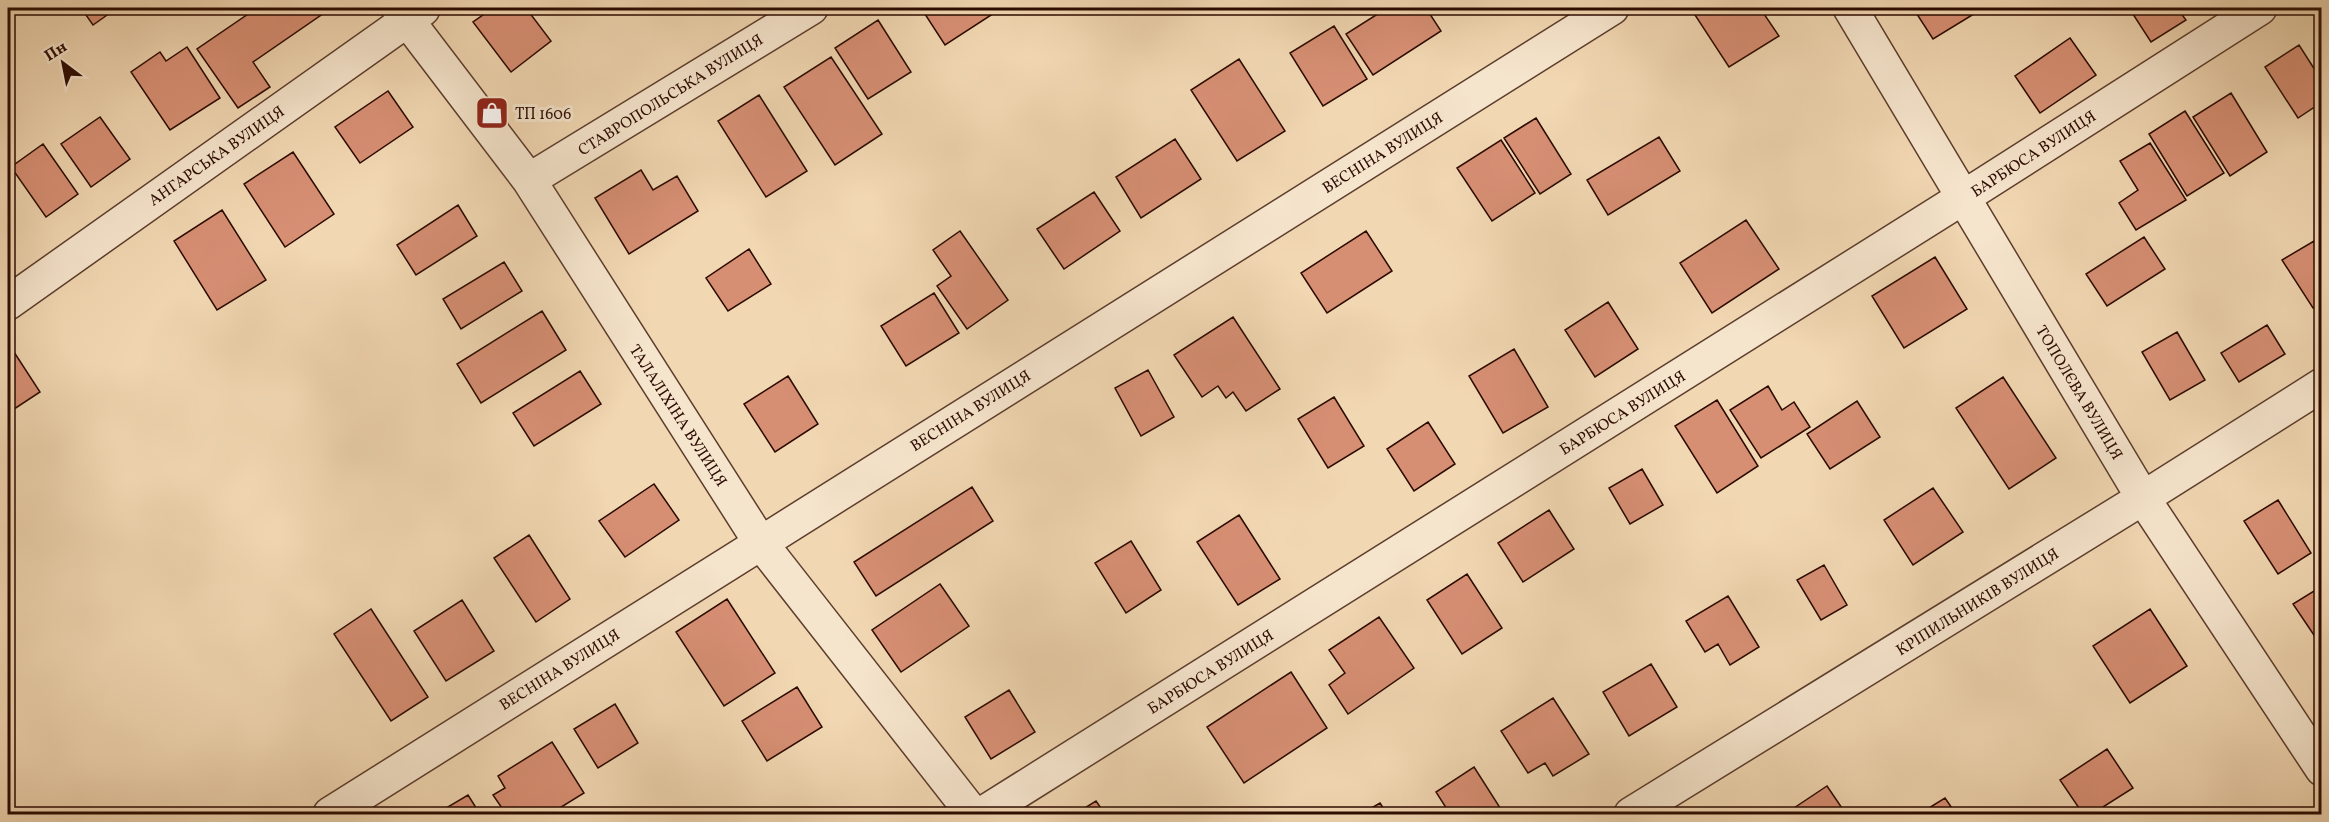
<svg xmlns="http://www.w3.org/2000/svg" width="2329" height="822" font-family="Vollkorn,serif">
  <rect width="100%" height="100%" fill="#f1d7b2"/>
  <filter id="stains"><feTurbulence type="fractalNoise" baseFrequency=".00333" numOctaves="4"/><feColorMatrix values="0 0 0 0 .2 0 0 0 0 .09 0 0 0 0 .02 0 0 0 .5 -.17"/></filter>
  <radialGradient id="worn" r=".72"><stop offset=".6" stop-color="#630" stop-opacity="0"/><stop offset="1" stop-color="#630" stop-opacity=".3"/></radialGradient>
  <!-- building -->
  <path fill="#d78f74" stroke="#2b0a00" stroke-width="1.5" d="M81,8H117L93,25Z
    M257,8H320L324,13L253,62L270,87L238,108L197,49Z
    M493,8H526L551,41L511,72L473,22Z
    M921,8H1002L945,45Z
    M1387,8H1426L1441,31L1373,75L1346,34Z
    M1706,8H1760L1779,36L1729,67L1695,15Z
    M1913,8H1981L1982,9L1933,39Z
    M2129,8H2177L2186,20L2151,42Z
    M878,20L911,72L868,99L835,48Z
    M1334,26L1367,79L1323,106L1290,53Z
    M2070,38L2096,75L2040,113L2015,76Z
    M2299,45L2322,81V102L2298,118L2265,67Z
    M187,47L220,98L170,130L131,72L160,52L166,61Z
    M831,57L882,134L835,165L784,87Z
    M1239,59L1285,131L1237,161L1191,90Z
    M388,91L413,127L360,163L335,127Z
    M2231,93L2267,152L2230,176L2193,117Z
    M759,95L807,171L766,197L718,121Z
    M2185,111L2224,173L2187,196L2149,134Z
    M100,117L130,159L91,187L61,144Z
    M1536,118L1571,174L1540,194L1504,138Z
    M1659,137L1680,171L1608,215L1587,180Z
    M1175,139L1201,179L1141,218L1116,177Z
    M1501,140L1535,193L1492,221L1457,168Z
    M2150,143L2186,200L2136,230L2119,203L2138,190L2120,161Z
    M43,144L78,194L46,217L11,167Z
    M293,152L334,214L285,247L244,184Z
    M641,170L653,190L677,176L698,211L629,254L595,198Z
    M1094,192L1120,231L1064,269L1037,229Z
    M458,205L477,236L416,275L397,245Z
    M222,210L266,280L217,310L174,241Z
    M1746,220L1779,269L1712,313L1680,263Z
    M960,231L1008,300L967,329L937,286L951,276L933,250Z
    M1366,231L1392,271L1327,313L1301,273Z
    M2144,237L2165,269L2107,306L2086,274Z
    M2314,241L2322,253V302L2313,308L2282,260Z
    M749,249L771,284L728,311L706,278Z
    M1935,257L1967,309L1904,348L1872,296Z
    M504,262L522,291L461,329L443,299Z
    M934,293L959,333L906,366L881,326Z
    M1608,302L1638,349L1595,377L1565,330Z
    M542,311L566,350L481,403L457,364Z
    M1233,317L1280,389L1246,411L1233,392L1226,398L1218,386L1202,397L1174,355Z
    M2267,325L2285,354L2239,382L2221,353Z
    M2177,332L2205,380L2170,400L2142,352Z
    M12,349L40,392L8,413V352Z
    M1514,349L1548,407L1503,433L1469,376Z
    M1148,370L1174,417L1141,436L1115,388Z
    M580,371L601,404L534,446L513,413Z
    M788,376L818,424L775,452L744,404Z
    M2003,377L2056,458L2009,489L1956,408Z
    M1768,386L1782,410L1794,402L1810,427L1761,458L1730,410Z
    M1334,397L1364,446L1328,468L1298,419Z
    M1717,400L1758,466L1717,493L1675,426Z
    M1857,401L1880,437L1830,469L1807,434Z
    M1428,422L1455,464L1414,491L1387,449Z
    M1642,469L1663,505L1630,524L1609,488Z
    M654,484L679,520L625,557L599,521Z
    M972,487L993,521L876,596L854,562Z
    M1933,488L1963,532L1913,565L1884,520Z
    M2278,500L2311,553L2278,574L2244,521Z
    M1549,510L1574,549L1523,582L1498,543Z
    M1239,515L1280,579L1238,605L1197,542Z
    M529,535L570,599L536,622L494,558Z
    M1131,541L1161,590L1126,613L1095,563Z
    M1824,565L1847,605L1821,620L1797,580Z
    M1467,574L1502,628L1462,654L1427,600Z
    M940,584L969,626L901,672L872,630Z
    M2322,586V647L2293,604Z
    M1728,596L1759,647L1730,665L1718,644L1705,652L1686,621Z
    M727,599L775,673L724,706L676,632Z
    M462,600L494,651L446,681L414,631Z
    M371,609L428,697L391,721L334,634Z
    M2150,609L2187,666L2130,703L2093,646Z
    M1379,617L1414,668L1348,714L1329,685L1345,673L1329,650Z
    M1651,664L1677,707L1629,736L1603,692Z
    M1291,672L1327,728L1244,783L1207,727Z
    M797,687L822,727L767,761L742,721Z
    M1009,690L1035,732L991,759L965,717Z
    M1553,698L1589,754L1553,776L1545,763L1528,773L1501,731Z
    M615,704L638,743L598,768L574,729Z
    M552,742L584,793L550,814H506L493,795L505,788L498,776Z
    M2107,749L2133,788L2092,814H2083L2060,780Z
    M1474,767L1504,814H1450L1436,792Z
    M1827,786L1846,814H1785Z
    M468,795L480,814H436Z
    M1945,798L1956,814H1919Z
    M1096,801L1105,814H1075Z
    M1380,803L1387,814H1361Z"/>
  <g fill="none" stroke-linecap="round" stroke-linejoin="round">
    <defs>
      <path id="minor" d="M398,8L529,180L760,542L973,814
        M1850,8L2143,498L2322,769
        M529,180L811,8
        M8,303L423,9
        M330,814L1612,8
        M982,814L1964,197L2260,8
        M1631,814L2143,498L2322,385"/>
    </defs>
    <!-- minor casing -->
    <use href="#minor" stroke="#5c3d2c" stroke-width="36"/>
    <!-- minor -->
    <use href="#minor" stroke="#f6e5cd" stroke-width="33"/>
  </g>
  <!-- icons -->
  <defs>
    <symbol id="shop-square" viewBox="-11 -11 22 22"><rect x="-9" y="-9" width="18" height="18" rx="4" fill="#8f2418" stroke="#f6e5cd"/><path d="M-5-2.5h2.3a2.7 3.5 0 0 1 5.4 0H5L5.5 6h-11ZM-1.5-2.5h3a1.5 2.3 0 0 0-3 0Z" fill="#fff"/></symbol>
  </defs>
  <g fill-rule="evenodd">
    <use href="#shop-square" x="473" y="94" width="38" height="38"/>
  </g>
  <g text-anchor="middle" stroke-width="6" stroke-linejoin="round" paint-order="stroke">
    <!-- street labels -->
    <g font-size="16" fill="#2b0a00" stroke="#f6e5cd">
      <text transform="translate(670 94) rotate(-32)" y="6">СТАВРОПОЛЬСЬКА ВУЛИЦЯ</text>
      <text transform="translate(1382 152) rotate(-32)" y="6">ВЕСНІНА ВУЛИЦЯ</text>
      <text transform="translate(2033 153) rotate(-33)" y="6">БАРБЮСА ВУЛИЦЯ</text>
      <text transform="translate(216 155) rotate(-35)" y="6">АНГАРСЬКА ВУЛИЦЯ</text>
      <text transform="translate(2080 392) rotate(59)" y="6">ТОПОЛЄВА ВУЛИЦЯ</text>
      <text transform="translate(970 410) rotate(-32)" y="6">ВЕСНІНА ВУЛИЦЯ</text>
      <text transform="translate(1622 412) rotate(-32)" y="6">БАРБЮСА ВУЛИЦЯ</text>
      <text transform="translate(679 415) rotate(57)" y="6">ТАЛАЛІХІНА ВУЛИЦЯ</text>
      <text transform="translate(1977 601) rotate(-32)" y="6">КРІПИЛЬНИКІВ ВУЛИЦЯ</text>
      <text transform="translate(559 669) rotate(-32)" y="6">ВЕСНІНА ВУЛИЦЯ</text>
      <text transform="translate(1210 671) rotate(-32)" y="6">БАРБЮСА ВУЛИЦЯ</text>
    </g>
    <!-- poi labels -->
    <g font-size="16" fill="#2b0a00" stroke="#f6e5cd" text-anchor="start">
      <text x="515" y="119">ТП 1606</text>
    </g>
  </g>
  <!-- margin -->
  <rect width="2329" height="822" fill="none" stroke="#f1d7b2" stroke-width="30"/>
  <rect x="9" y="9" width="2311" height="804" fill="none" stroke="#2b0a00" stroke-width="3"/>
  <rect x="15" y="15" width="2299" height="792" fill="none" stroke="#2b0a00" stroke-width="1.5"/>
  <!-- north arrow -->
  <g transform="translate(63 63) rotate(328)" stroke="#f6e5cd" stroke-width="4.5" paint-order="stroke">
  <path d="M0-4.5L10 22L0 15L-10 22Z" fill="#2b0a00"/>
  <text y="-9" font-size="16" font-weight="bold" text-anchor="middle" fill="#2b0a00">Пн</text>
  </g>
  <rect width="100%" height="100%" filter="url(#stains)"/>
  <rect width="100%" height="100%" fill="url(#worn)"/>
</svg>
